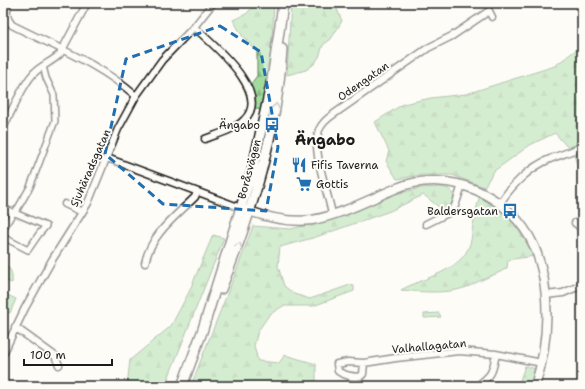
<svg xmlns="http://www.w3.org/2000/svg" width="585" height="389" font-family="'Shantell Sans',sans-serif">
  <defs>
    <pattern id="forest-firs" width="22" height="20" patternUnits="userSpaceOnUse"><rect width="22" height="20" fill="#a3db9f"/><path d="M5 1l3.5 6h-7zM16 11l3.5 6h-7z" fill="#8cbb88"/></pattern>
  </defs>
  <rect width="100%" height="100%" fill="#fdfcf7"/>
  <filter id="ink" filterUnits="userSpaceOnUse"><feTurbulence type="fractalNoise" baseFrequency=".025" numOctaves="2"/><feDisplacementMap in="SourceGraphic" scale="8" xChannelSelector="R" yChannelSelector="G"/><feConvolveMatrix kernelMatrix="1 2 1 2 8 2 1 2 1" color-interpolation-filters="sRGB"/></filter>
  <g filter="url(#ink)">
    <!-- forest -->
    <path fill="url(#forest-firs)" stroke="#607c5e" d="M254,3H274C272,40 270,75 261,111L248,103L246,90L257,76V51L243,37L233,20L246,14L255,5Z
      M291,3H338L337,9L342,21L331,39L323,45L319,57L314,64L306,70L287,75Z
      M582,45V143L569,149L555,133L530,145L494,171L484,187L452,175H422L397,179L386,161L389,151L375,122L403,104L431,98L466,94L555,66Z
      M582,152V180L574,155Z
      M441,187L449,189C452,193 455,195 453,200C446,221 431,198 423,195L390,211L316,237L280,247L278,266L284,286L294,294L310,299L350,285L354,286V291L313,306H283L269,315L258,331L254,346L258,361L279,363L285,355L316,364V381L311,386H191C211,332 234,280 253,226L290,229L332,220L392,195L421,188Z
      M480,195C507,211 519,228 534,256C525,258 516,258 508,260L507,268C500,273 492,275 484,279C478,281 471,286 464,288C445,294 421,292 401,290C424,277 461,272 470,244C472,238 472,231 473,225C475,215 477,205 480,195Z
      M213,235L224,238L165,386H127L130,360L171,326L189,292Z
      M525,366L536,369L530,386H518Z"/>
    <!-- green -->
    <path fill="#a3db9f" stroke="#607c5e" d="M3,264C11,267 13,274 12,283L3,280Z
      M3,293L16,299L10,313L3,310Z
      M439,313L441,317L424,318V314Z"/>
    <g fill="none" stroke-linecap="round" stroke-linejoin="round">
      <defs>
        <path id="pedestrian" d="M3,208L46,226L39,234L28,250L3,237
          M3,230L11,216L18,208L30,187L55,121L54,95L46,78L43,66"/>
        <path id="minor" d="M8,3C6,12 6,18 12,25C55,47 99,63 136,96
          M194,27C212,44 273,93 244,120C234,130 218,134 205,139
          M3,128C11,113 22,86 33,74C40,66 52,62 60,54L87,3
          M107,158L241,208
          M500,203C512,185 530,167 550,159C561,154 572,152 582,146
          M65,204L82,212
          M332,214C328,192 311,150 319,130C322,123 328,118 334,114L428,48L452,36L489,11L492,17
          M575,223L580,227L582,233
          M426,224L450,212L455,206L462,185
          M145,263C151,234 175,217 195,197L197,192
          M546,295L563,293L582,285
          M15,327L55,356L59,365
          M3,354L25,308L52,260L88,203L118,129L136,96L162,60L194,27L213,3
          M364,363L363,374L361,376C355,378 343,375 338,371L337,364L348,362L364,363L396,358L459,351L496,354L542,363
          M477,386C493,374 492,373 496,354"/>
        <path id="tertiary" d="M241,208C264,217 288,223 312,220C341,215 370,199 397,188C449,167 512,196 534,246C552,288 549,343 535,386"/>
        <path id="secondary" d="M221,289C252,212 277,132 282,49
          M182,386L202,332L252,172L272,80L283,4"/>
      </defs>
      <!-- pedestrian casing -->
      <use href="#pedestrian" stroke="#1c1c1c" stroke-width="8"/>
      <!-- minor casing -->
      <use href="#minor" stroke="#1c1c1c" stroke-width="9"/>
      <!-- tertiary casing -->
      <use href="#tertiary" stroke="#1c1c1c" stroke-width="11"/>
      <!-- secondary casing -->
      <use href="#secondary" stroke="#1c1c1c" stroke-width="12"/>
      <!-- pedestrian -->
      <use href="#pedestrian" stroke="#fdfcf7" stroke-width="5"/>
      <!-- minor -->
      <use href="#minor" stroke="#fdfcf7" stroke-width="6"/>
      <!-- tertiary -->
      <use href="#tertiary" stroke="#fdfcf7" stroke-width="8"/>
      <!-- secondary -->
      <use href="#secondary" stroke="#fdfcf7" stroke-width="9"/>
    </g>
    <!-- one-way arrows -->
    <defs><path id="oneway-chevron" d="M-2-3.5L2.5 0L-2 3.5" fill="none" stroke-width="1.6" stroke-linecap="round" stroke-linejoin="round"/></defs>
    <g stroke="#989794">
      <use href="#oneway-chevron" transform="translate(276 106) rotate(-80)"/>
      <use href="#oneway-chevron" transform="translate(239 245) rotate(-69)"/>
    </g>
  </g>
  <!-- marked area -->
  <path d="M0 0H585V389H0ZM220,26L261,52L278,147L266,211L163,204L105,154L126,59Z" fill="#fdfcf7" fill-opacity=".55" fill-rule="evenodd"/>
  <path fill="none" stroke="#1f6fb2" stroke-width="3" stroke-dasharray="8 5" stroke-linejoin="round" d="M220,26L261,52L278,147L266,211L163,204L105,154L126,59Z"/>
  <!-- icons -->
  <defs>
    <symbol id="bus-bare" viewBox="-9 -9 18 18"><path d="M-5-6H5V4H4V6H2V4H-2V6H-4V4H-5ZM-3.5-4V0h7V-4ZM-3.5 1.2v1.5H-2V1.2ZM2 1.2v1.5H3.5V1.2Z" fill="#1f6fb2" stroke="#fdfcf7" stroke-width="2.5" paint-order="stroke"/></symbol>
    <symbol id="restaurant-bare" viewBox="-9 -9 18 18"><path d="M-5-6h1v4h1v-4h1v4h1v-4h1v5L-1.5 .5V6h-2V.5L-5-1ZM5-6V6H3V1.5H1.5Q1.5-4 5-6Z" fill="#1f6fb2" stroke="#fdfcf7" stroke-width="2.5" paint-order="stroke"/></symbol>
    <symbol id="supermarket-bare" viewBox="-9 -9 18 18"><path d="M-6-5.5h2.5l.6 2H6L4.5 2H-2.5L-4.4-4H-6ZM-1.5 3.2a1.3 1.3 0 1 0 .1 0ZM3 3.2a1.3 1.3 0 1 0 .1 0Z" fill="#1f6fb2" stroke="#fdfcf7" stroke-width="2.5" paint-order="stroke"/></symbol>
  </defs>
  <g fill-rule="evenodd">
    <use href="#bus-bare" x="261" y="114" width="22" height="22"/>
    <use href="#restaurant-bare" x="288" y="154" width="22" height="22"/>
    <use href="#supermarket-bare" x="293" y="173" width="22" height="22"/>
    <use href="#bus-bare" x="499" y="200" width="22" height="22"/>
  </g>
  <g text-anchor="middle" stroke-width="4" stroke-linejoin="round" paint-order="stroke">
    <!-- street labels -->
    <g font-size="11" fill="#1c1c1c" stroke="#fdfcf7">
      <text transform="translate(363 81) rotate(-35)" y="4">Odengatan</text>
      <text transform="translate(90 168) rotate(-66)" y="4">Sjuhäradsgatan</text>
      <text transform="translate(249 169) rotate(-75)" y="4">Boråsvägen</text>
      <text transform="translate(429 346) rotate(-5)" y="4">Valhallagatan</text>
    </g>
    <!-- poi labels -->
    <g font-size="11" fill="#1c1c1c" stroke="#fdfcf7" text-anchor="end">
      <text x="260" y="129">Ängabo</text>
      <text x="311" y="169" text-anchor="start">Fifis Taverna</text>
      <text x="316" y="188" text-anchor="start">Gottis</text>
      <text x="498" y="215">Baldersgatan</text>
    </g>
    <!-- district labels -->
    <g font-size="15" font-weight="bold" fill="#1c1c1c" stroke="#fdfcf7">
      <text x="325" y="145">Ängabo</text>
    </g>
  </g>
  <!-- margin -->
  <rect width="585" height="389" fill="none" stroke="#fdfcf7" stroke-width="16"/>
  <rect x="8" y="8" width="569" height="373" fill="none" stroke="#1c1c1c" stroke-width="1.5" filter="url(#ink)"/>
  <!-- scale -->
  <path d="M24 359v6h88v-6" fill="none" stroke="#1c1c1c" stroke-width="2"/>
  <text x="30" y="359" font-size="12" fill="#1c1c1c" stroke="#fdfcf7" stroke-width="3" paint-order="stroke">100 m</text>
</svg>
